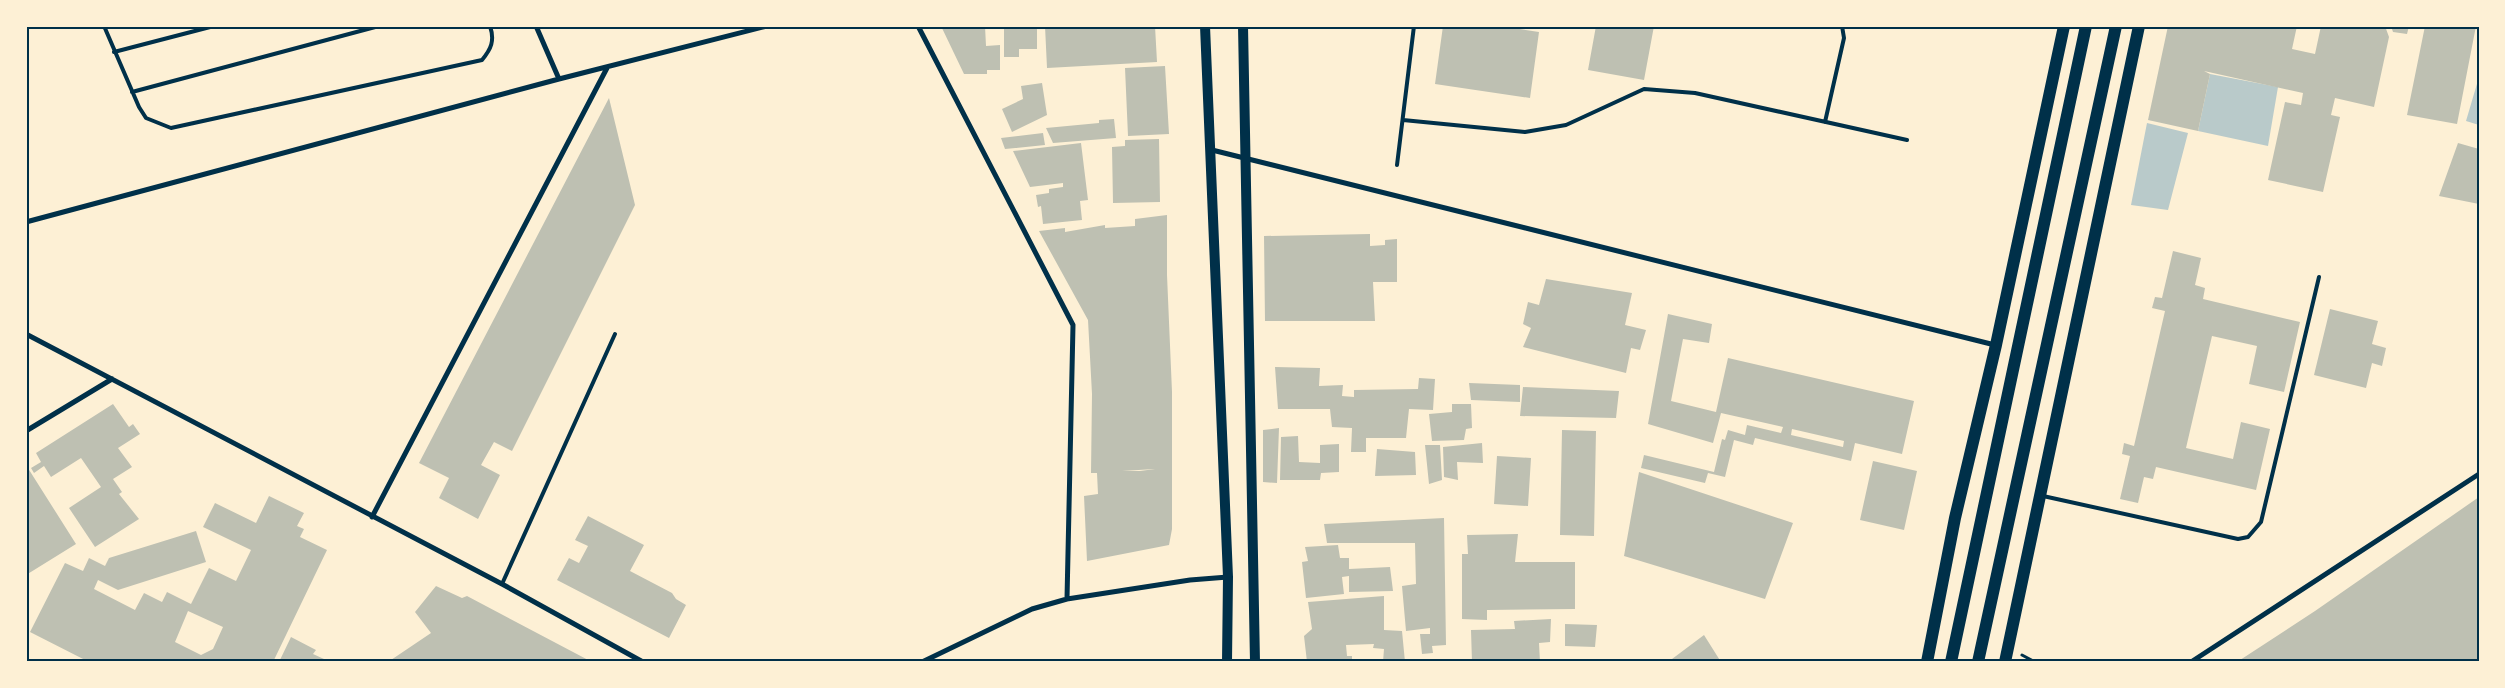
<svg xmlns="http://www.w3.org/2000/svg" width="2505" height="688" font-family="Inter,sans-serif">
  <rect width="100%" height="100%" fill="#fdf0d5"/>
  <!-- green -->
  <path fill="#b9caca" d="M2210,74L2278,87L2268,146L2198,131Z
    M2479,77V125L2466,121Z
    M2147,123L2188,133L2168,210L2131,205Z"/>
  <!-- building -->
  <path fill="#bec0b2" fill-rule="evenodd" d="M941,26H985L986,46L1000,45V70H987V74H964Z
    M1004,26H1037V49H1019V57H1004Z
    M1045,26H1155L1157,62L1047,68Z
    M1443,26H1501L1539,32L1530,98L1435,84Z
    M1596,26H1654L1644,80L1588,70Z
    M2168,26H2297L2292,49L2315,54L2321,26H2385L2389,37L2374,107L2335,98L2331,115L2340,117L2323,192L2268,180L2285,102L2301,105L2303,93L2204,71L2210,74L2198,131L2148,120Z
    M2391,26H2409L2407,34L2393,32Z
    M2425,26H2476L2457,124L2407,115Z
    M1165,66L1169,134L1128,136L1125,68Z
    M1042,83L1047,115L1012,132L1002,109L1023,99L1021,86Z
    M609,98L635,205L512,451L494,442L481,465L500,475L478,519L439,498L449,478L419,463Z
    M1114,119L1116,138L1053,143L1046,128L1099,123V120Z
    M1043,133L1045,145L1005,149L1001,138Z
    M1159,139L1160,202L1113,203L1112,147L1125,146V140Z
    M1081,143L1088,200L1080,201L1082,220L1043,224L1041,206L1038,207L1036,195L1049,193V189L1063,187V183L1030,187L1013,151Z
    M2458,143L2479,149V204L2439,196Z
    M1167,215V275L1172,392V529L1169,545L1087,561L1084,496L1098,494L1097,473H1091L1092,394L1088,320L1039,231L1065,228V232L1105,225V228L1135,226V219ZM1155,469L1140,471H1122Z
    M1370,234V246L1385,245V240L1397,239V282H1373L1375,321H1265L1264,236Z
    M2173,251L2201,258L2195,285L2205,288L2203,299L2300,322L2284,392L2249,384L2257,346L2212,336L2186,448L2233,459L2241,422L2270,429L2256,490L2156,467L2153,479L2144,477L2138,503L2120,499L2130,456L2122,454L2124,443L2134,446L2165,311L2152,308L2155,297L2162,298Z
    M1546,279L1632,293L1625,325L1646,330L1640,350L1631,348L1626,373L1523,347L1531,328L1523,324L1528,302L1539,305Z
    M2330,309L2378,321L2372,344L2386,348L2382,366L2372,363L2366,388L2314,375Z
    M1668,314L1712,324L1709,343L1683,339L1671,401L1716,412L1728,358L1914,401L1902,454L1855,443L1851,461L1755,438L1753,445L1734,440L1725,477L1708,473L1705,483L1641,468L1644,455L1714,472L1722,439L1725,440L1728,430L1745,435L1747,425L1781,433L1783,427L1721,413L1713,443L1648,424ZM1792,429L1844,441L1843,447L1791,435Z
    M1275,367L1320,368L1319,386L1343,385L1342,396L1354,397V390L1418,389L1419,378L1435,379L1433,410L1409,409L1406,438H1366V452H1351L1352,428L1332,427L1330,409H1278Z
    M1469,383L1520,385V402L1471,400Z
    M1523,387L1619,391L1616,418L1520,416Z
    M113,404L129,427L133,424L140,434L118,448L132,467L113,479L122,492L119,494L139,519L95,547L69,508L101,487L81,458L51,477L44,466L34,473L31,468L41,462L36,453Z
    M1452,404H1471L1472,428L1466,429L1464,440L1432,441L1429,414L1452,412Z
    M1279,428L1277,483L1263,482V430Z
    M1562,430L1596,431L1594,536L1560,535Z
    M1298,436L1299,462L1320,463V445L1339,444V472L1321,473L1320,480H1280L1281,437Z
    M1482,443L1483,463L1457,462L1458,480L1444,477L1443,447Z
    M1425,445H1440L1442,480L1429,484Z
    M1377,449L1415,452L1416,475L1375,476Z
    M1497,456L1531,458L1528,506L1494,504Z
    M1873,461L1917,471L1904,530L1860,520Z
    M26,465L76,544L26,575Z
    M1639,472L1793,523L1765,599L1624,556Z
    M269,496L304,513L297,526L304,529L300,537L327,550L273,662H89L30,632L65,563L83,571L89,558L105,566L109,558L196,531L206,562L118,590L98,580L94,589L135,610L144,593L162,602L167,592L191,604L209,568L236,581L251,550L203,527L215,503L256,523ZM188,611L223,627L213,649L201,655L175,642Z
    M2479,497V662H2237L2315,611Z
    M588,516L644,545L630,571L672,593L676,599L686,605L669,638L557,580L569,558L579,563L588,546L575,540Z
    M1444,518L1446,645L1432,646L1433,653L1422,654L1420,634H1430V628L1406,631L1402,586L1416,584L1415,543H1327L1324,524Z
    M1518,534L1515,562H1575V609L1487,610V620L1462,619V554H1468L1467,535Z
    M1338,545L1340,558H1349V569L1390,567L1393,591L1349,592V576L1342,577L1344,594L1306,598L1302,562L1308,561L1305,547Z
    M436,586L462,598L467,596L592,662H388L431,633L415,612Z
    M1384,596V630L1402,631L1405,662H1383L1384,649L1373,648L1374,644L1346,645L1347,656H1352V662H1307L1304,636L1312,629L1308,602Z
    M1551,619L1550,642L1539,643L1540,662H1472L1471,630L1515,629L1514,621Z
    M1565,624L1597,625L1595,647L1565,646Z
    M1704,635L1721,662H1668Z
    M291,637L316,650L313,654L324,659L323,662H279Z"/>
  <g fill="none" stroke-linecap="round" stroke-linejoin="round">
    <!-- path -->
    <path stroke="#003049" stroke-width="3" d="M2022,655L2035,662"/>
    <!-- service -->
    <path stroke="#003049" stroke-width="4" d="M104,26L139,107L146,118L171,128L482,60C491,49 495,41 490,26
      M114,52L214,26
      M132,92L379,26
      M1403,120L1525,132L1566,125L1644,89L1695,93L1907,140
      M1825,122L1844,38L1842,26
      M1397,165L1414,26
      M2043,496L2238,539L2248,537L2261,522L2319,277
      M502,584L615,334"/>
    <!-- minor -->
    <path stroke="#003049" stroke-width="5" d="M536,26L559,79
      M918,26L1073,325L1067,599
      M1212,150L1995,345
      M26,222L559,79L767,26
      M26,334L502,584L643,662
      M26,431L112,379
      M372,517L607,68
      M922,662L1032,609L1067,599L1190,580L1228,577
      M2191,662L2479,474"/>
    <!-- secondary -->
    <path stroke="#003049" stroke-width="10" d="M1205,26L1228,577L1227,662
      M1243,26L1255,662"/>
    <!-- primary -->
    <path stroke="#003049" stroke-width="12" d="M1927,662L1955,518L1996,345L2064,26
      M1951,662L2086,26
      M1978,662L2116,26
      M2005,662L2139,26"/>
  </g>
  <!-- border -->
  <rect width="2505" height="688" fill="none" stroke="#fdf0d5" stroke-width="55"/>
  <rect x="28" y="28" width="2450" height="632" fill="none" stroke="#003049" stroke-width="2"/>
</svg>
